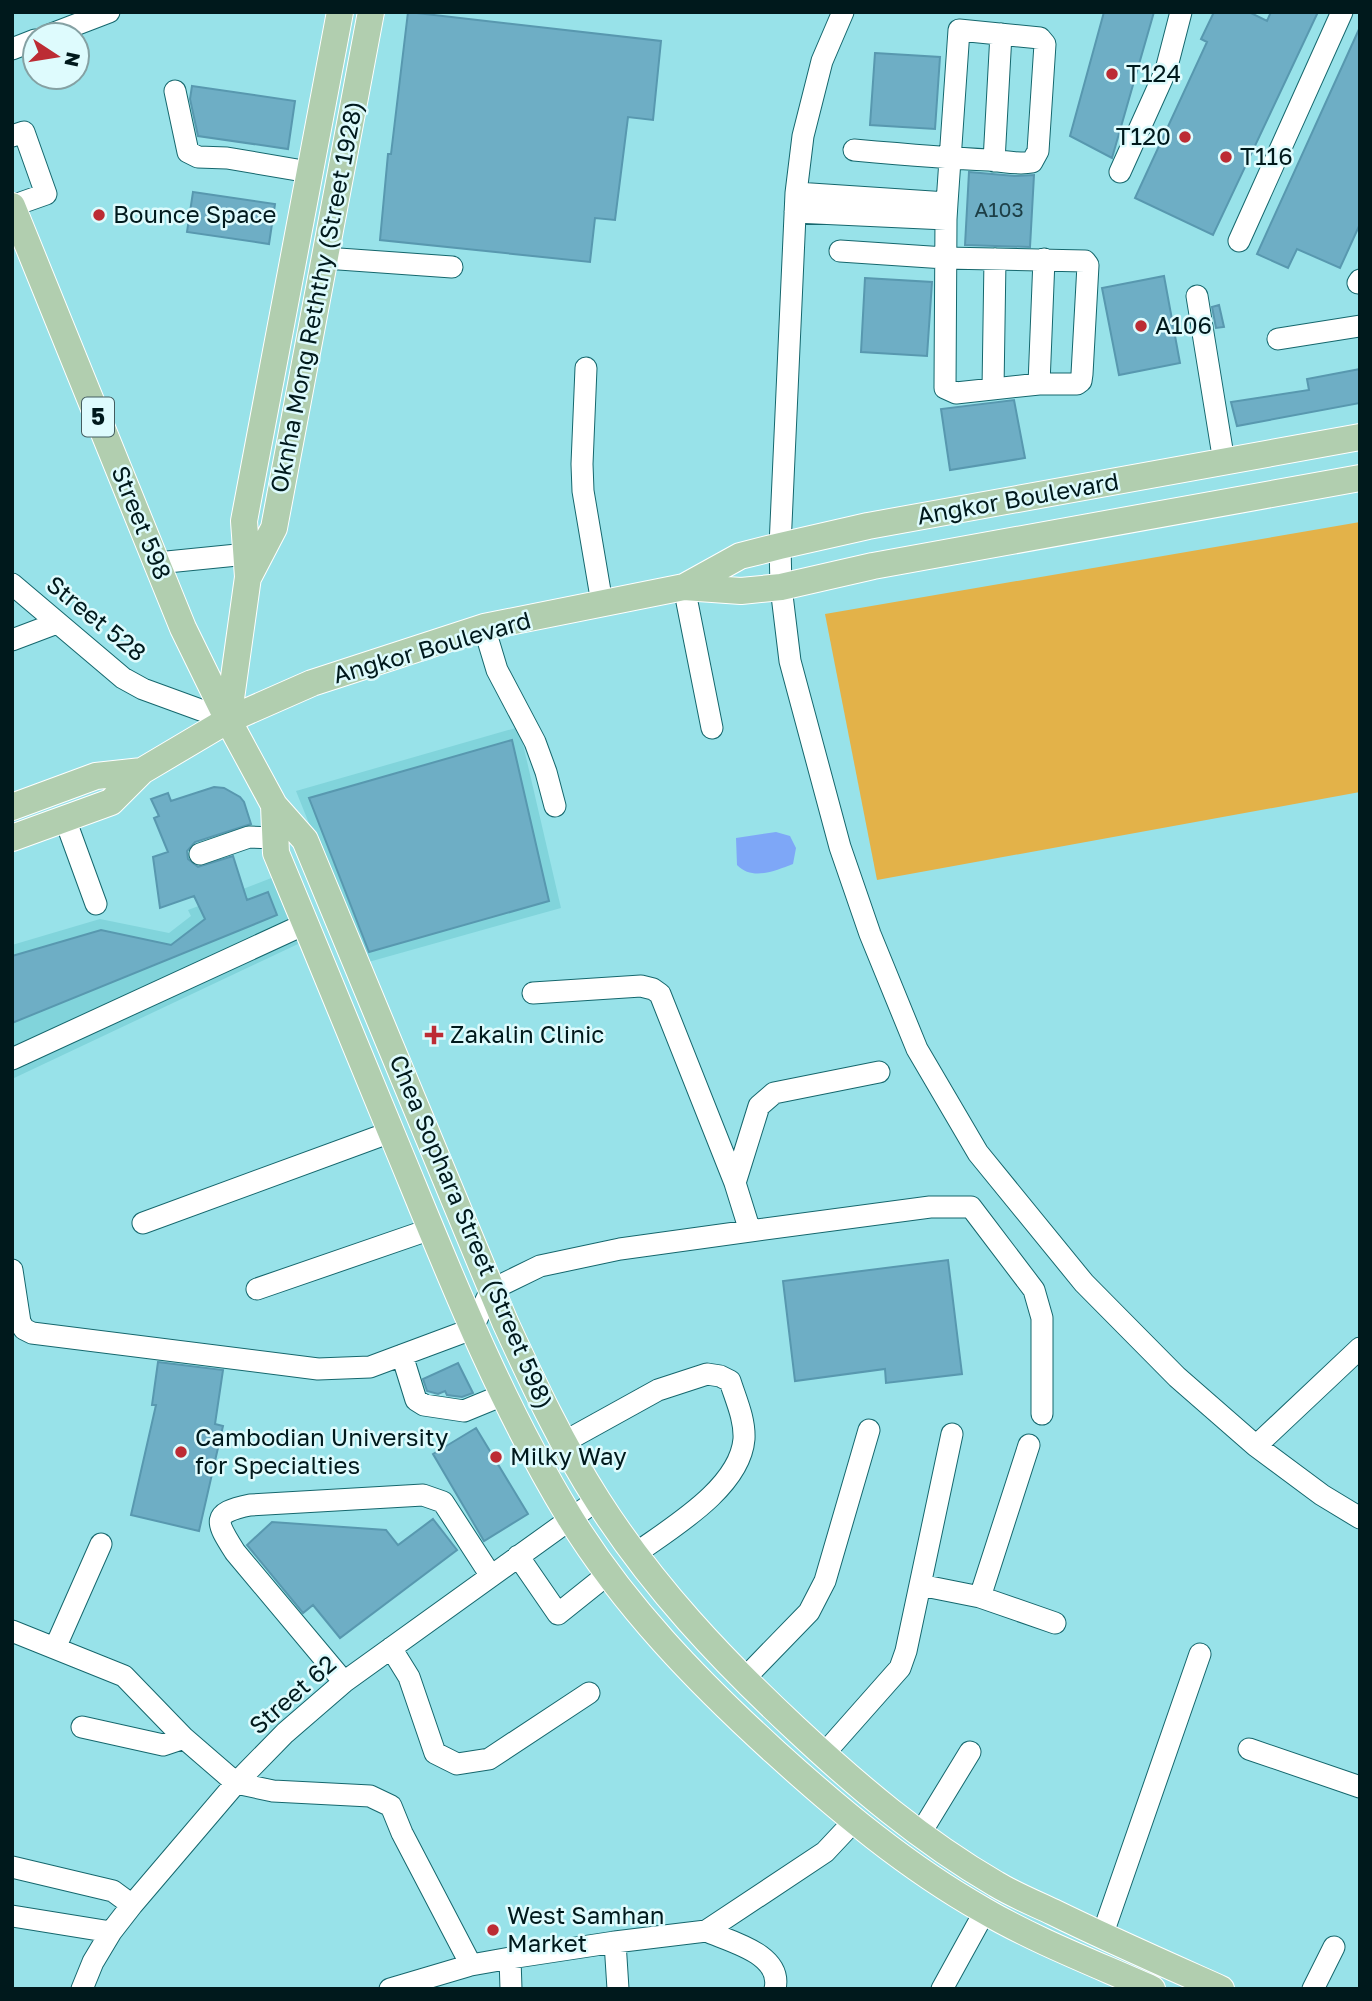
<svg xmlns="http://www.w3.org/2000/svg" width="1372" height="2001" font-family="'Golos Text',sans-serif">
  <rect width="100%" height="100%" fill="#98e2e9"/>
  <!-- built -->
  <path fill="#81d4db" d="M519,727L561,908L365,963L296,791Z
    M274,877L298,944L12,1079V945L100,919L169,933L191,916L188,910Z"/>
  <!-- green -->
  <path fill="#e3b249" d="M1360,522V792L877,880L825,614Z"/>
  <!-- water -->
  <path fill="#7ea7f7" d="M776,832L790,836L796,848L793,864C774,871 753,881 737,865L736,838Z"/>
  <!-- building -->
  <path fill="#6eaec5" stroke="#5898af" stroke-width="2" d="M408,12L661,41L653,120L628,117L615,220L595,218L590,262L380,240L388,154H391Z
    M1104,12H1154L1112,158L1070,136Z
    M1214,12H1249L1267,21L1271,12H1318L1213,235L1135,198L1207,42L1201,39Z
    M1360,27V224L1340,268L1297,249L1288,268L1257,254Z
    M875,53L940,57L935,129L870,125Z
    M192,86L295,101L288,149L198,136L190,99Z
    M969,172L1015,176L1034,175L1030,247L965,245Z
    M193,192L275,204L269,244L187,232Z
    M1164,276L1180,363L1119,375L1102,288Z
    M865,278L932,282L927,356L861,352Z
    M1219,305L1224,327L1216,328L1212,307Z
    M1360,369V403L1237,426L1231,402L1309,390L1307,379Z
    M1014,400L1025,458L950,470L941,409Z
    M512,740L549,901L369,952L309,798Z
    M214,787L224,788L240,797L244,802L251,824L195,842L187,851L188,859L198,867L233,856L247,900L268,892L277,915L12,1023V956L101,930L171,945L205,919L194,896L160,908L153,857L168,852L154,818L159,816L151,799L168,793L171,801Z
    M948,1260L962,1374L886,1383L885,1369L795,1381L783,1281Z
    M158,1362L223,1370L215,1424L223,1426L199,1531L131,1515L156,1405H152Z
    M458,1363L473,1393L462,1397L447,1395L445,1391L438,1394L427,1391L423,1379Z
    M476,1428L528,1514L484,1541L433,1454Z
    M433,1519L457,1550L340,1638L313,1605L303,1613L247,1545L272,1522L386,1530L398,1545Z"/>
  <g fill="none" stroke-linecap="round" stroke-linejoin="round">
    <defs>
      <path id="minor" d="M843,12L822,61L803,136L796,193L780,546L781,587L790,661L840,847L870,934L917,1049L978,1153L1084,1283L1177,1377L1256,1446L1322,1495L1360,1518
        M49,35L109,12
        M12,49L35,40
        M175,91L188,152L198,157L227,158L309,172
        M12,136L24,132L46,194L12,206
        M854,150C899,154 944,158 989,160C1004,161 1017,165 1032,162L1038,151L1045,44L1040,38L959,30L947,203
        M994,161L1001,34
        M1120,172L1166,70L1181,12
        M795,212L946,219L947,203L796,193
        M1239,241L1342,12
        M840,251L945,258L1085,261L1088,265L1082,374L1081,381L1077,384H1039L956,393L945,388L946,219
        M325,258L452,267
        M1358,283L1360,280
        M1197,296L1224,462
        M1278,339L1360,326
        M586,368L582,464L583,491L602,603
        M1039,384L1044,259
        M993,389L995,259
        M157,563L247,554
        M12,584L123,678L143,689L228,720
        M684,587L712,728
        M484,627L497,670L535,742L546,772L555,806
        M12,640L57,623
        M65,819L96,904
        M200,854L249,837L275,838
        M533,993L641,986L653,989L660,994L735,1183L750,1231
        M12,1059L305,924
        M735,1183L759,1106L774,1093L879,1072
        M143,1223L391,1132
        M12,1270L20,1322L24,1329L32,1333L318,1369L370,1367L472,1329L491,1290L540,1266L620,1249L750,1231L930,1207H971L1034,1290L1042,1318V1414
        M257,1289L431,1229
        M402,1355L416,1400L424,1405L464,1411L503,1395
        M564,1442L658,1390L707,1374L720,1376L730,1381C736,1400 745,1419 744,1439C740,1488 671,1528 635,1554
        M1256,1446L1360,1348
        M518,1556L558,1614L608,1574
        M920,1585L980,1597L1029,1445
        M980,1597L1055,1623
        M12,1631L124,1676L184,1738L236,1783L273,1791L370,1796L391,1806L402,1833L471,1965
        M55,1648L101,1544
        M391,1648L409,1677L435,1753L457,1764L489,1759L589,1693
        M743,1680L809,1612L825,1581L869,1430
        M344,1682L235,1552C216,1522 210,1513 250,1505L423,1495L443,1502L491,1576
        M82,1727L163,1745L184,1738
        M1249,1749L1360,1787
        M823,1755L900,1668L906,1651L952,1434
        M920,1834L970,1752
        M12,1867L113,1891L132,1905
        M12,1916L111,1932
        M706,1931C731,1942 783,1954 775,1989
        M1102,1936L1200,1654
        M615,1942L618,1989
        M510,1958L511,1989
        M82,1989L93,1962L111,1932L132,1905L236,1783L285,1733L344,1682L597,1500
        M390,1989L471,1965L510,1958L615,1942L706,1931L825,1852L855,1820
        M942,1989L985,1911
        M1313,1989L1334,1947"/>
      <path id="major" d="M12,206L183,628L228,720L274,805L305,840L505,1322C533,1383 562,1445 598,1501C653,1587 721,1659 795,1728C857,1786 922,1841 996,1884C1014,1895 1034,1903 1053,1912C1108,1939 1165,1964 1221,1989
        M249,576L274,528L371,12
        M684,587L740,556L780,546L868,526L1360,437
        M228,720L248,577L244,521L340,12
        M274,805L276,853C321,961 365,1069 410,1178C457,1293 504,1409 569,1516C624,1606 697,1681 775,1752C839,1810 907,1867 983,1910C1036,1941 1096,1964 1152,1989
        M12,807L96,776L142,771
        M12,838L111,802L142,771L228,720L312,683L484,627L684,587L741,591L781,587L873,566L1360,478"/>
    </defs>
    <!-- minor casing -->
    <use href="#minor" stroke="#15676d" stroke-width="23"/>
    <!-- major casing -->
    <use href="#major" stroke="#fff" stroke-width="28"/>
    <!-- minor -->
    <use href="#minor" stroke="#fff" stroke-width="21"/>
    <!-- major -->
    <use href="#major" stroke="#b1ceaf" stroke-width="26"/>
  </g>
  <!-- markers -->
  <g fill="#bc2c34" stroke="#defbfd" stroke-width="2.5">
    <circle cx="1112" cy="74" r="7"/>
    <circle cx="1185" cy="137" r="7"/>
    <circle cx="1226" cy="157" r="7"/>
    <circle cx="99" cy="215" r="7"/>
    <circle cx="1141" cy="326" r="7"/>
    <path d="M430.5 1024.5h7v7h7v7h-7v7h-7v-7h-7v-7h7z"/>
    <circle cx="181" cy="1452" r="7"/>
    <circle cx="496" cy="1457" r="7"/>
    <circle cx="493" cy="1930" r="7"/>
  </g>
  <g text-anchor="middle" stroke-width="5" stroke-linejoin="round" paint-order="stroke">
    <!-- number labels -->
    <g font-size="21" fill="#1c3e46">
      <text x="999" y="217">A103</text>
    </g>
    <!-- shield labels -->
    <rect fill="#defbfd" stroke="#435d60" stroke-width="2" x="82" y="397.5" width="32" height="39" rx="5"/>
    <g font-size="23" font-weight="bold" fill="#00191c">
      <text x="98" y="425">5</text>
    </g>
    <!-- poi labels -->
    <g font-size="24" fill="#00191c" stroke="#defbfd" text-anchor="start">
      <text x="1126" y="82">T124</text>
      <text x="1171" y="145" text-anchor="end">T120</text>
      <text x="1240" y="165">T116</text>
      <text x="113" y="223">Bounce Space</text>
      <text x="1155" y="334">A106</text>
      <text x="450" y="1043">Zakalin Clinic</text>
      <text x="195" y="1446">Cambodian University<tspan x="195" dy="28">for Specialties</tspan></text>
      <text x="510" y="1465">Milky Way</text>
      <text x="507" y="1924">West Samhan<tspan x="507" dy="28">Market</tspan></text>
    </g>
    <!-- street labels -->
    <g font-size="24" fill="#00191c" stroke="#defbfd">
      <text transform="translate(317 297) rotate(-79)" y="8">Oknha Mong Reththy (Street 1928)</text>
      <text transform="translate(1018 499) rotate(-10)" y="8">Angkor Boulevard</text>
      <text transform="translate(141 523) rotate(68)" y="8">Street 598</text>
      <text transform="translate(96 619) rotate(39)" y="8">Street 528</text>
      <text transform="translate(432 648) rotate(-16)" y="8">Angkor Boulevard</text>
      <text transform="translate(471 1232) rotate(67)" y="8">Chea Sophara Street (Street 598)</text>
      <text transform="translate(293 1695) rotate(-41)" y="8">Street 62</text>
    </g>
  </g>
  <!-- border -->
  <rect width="1372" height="2001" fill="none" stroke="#00191c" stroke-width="28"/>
  <!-- north arrow -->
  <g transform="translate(56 56) rotate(102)"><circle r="33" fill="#defbfd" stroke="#85a1a3" stroke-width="2"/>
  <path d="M0-5L12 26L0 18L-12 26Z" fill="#bc2c34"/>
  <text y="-10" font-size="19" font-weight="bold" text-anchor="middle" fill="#00191c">N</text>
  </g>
</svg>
